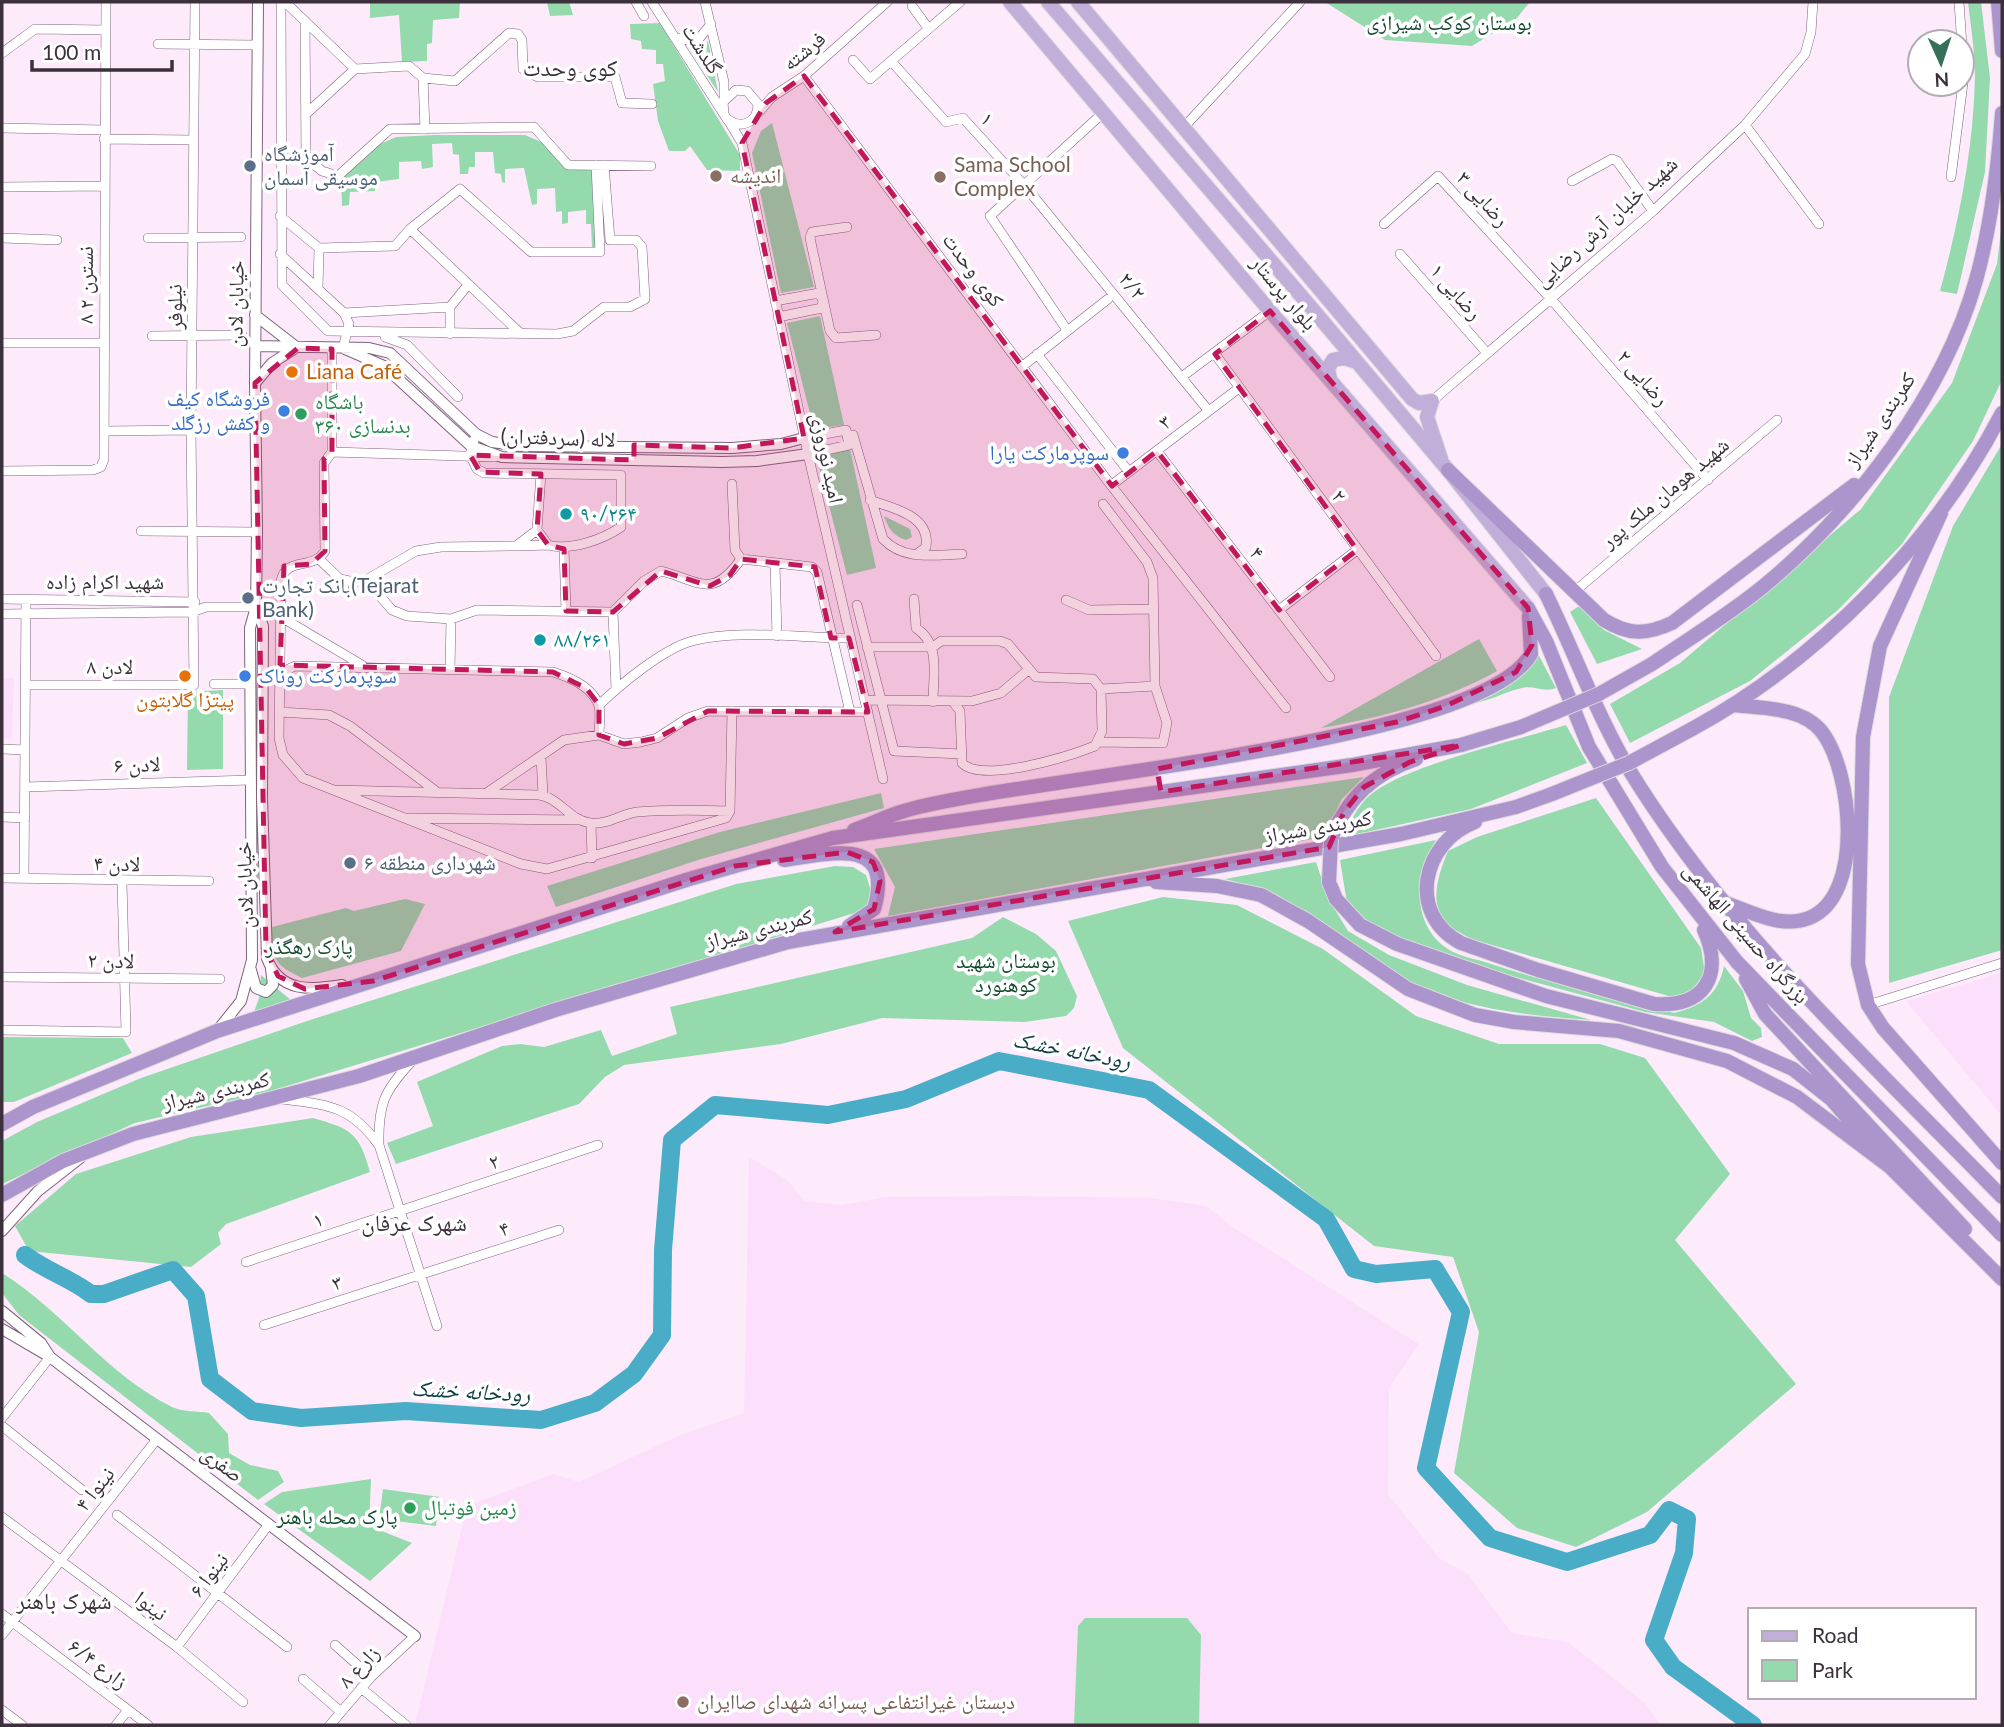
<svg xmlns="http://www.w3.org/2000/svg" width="2004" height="1727" font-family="Lato,'Noto Naskh Arabic',sans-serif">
  <rect width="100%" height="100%" fill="#fdebfc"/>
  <!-- built -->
  <path fill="#fce0fb" d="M2,678H14L12,739H2Z
    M2002,973V1116L1906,1001Z
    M749,1157L788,1181L805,1201L841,1205L886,1197L1021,1196L1152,1198L1206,1206L1236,1229L1419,1344L1389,1388L1388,1494L1440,1559L1467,1573L1512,1633L1568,1642L1645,1703L1661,1725H415L467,1506L553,1474L579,1482L680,1435L744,1413Z"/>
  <!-- green -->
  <path fill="#94daad" d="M370,2H460L459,18L433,20L432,43L427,44V61L402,62L399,15L370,18Z
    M547,2H569L573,15L550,16Z
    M1325,2H1530L1516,19L1472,46L1385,40Z
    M1968,2H1981L1990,78L1985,172L1957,294L1940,291C1959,221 1973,151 1975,78C1975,53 1971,27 1968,2Z
    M660,23L740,155V171L707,170L690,146L685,151H669L658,121L653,84L665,81L663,64H656V50L642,49L641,41L631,39L630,24Z
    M708,41L718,92L689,48L704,47Z
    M772,123L814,287L781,293L752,153L761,131Z
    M435,135H525L541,142L566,168H594L597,247L592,248L591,224H586V210L568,212V223L562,224V211L556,212L555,188L537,189V204L532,205L524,168L505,169V183L502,182L501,174L495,173L493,152H475V167H469L468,174H460L459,155L453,154L452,143L432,144L433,167L422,169L421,161L399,162V179L375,182V191L350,192L349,205L342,206L341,178L378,145L396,137Z
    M2002,223V380L1973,441L1902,544L1838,610L1750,681L1630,743L1610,704L1680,663L1861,509L1952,383L1997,264Z
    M820,316L844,425L814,429L787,323Z
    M2002,444V950L1889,983V697L1953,526Z
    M850,449L876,568L847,575L816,455Z
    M884,516L910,529L912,537L906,540C893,536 888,528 884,516Z
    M1579,606L1604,630L1642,649L1597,664L1570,612Z
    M1479,639L1497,671C1441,702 1384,717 1321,728Z
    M1537,652L1556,688C1545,693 1533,685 1522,688C1504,692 1490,701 1471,704C1499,688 1525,684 1537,652Z
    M223,690V769L187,770L188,692Z
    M1566,725L1587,763L1471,809L1344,837C1350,822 1357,807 1369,796C1404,765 1518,740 1566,725Z
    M1364,777L1342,799L1323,837L888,916L895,887L874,849Z
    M881,793L884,808L698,860L556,907L547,886L720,832Z
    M1596,798L1701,948L1705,973L1691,991L1672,997L1471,939C1463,934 1452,929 1446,923C1428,902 1439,873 1448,851L1477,837Z
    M1436,840C1415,873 1410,924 1448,949C1458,956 1476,959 1488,963C1549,983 1612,998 1674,1013C1702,1006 1718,995 1724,966L1743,991L1751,1018L1761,1028L1762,1037L1752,1041L1714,1022L1645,1012L1460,962L1386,933L1361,918L1347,903L1340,860Z
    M1316,862L1328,898L1348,931L1389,955L1467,985L1591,1020C1524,1015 1460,1009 1400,978C1383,969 1368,954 1352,943C1312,915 1273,890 1225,879Z
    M835,866L853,867L866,875L871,891L868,904L858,912L267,1092L135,1123L2,1184V1141L37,1122L141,1078L307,1021L736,884Z
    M1163,897L1237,905L1323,949L1416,1016L1499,1044H1600L1645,1058L1730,1174L1675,1240L1796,1384L1647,1512L1576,1547L1517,1528L1454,1473L1479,1332L1453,1257L1374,1246L1123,1048L1068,921Z
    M405,899L425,904L401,951L302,978C273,964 272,959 272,927L346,908L354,911Z
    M1003,917L1036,934L1056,951L1077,996L1074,1008L1066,1016L1025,1022L882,1018L781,1044L624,1065L605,1077L579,1104L396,1164L387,1143L433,1126L417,1082L502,1046L520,1044L544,1047L601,1030L612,1056L677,1034L670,1007L972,938Z
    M261,975L292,1001L254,1012L259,998Z
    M2,1037L123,1038L132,1053L14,1102H2Z
    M313,1118C351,1129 359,1132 370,1172L226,1224L218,1233L221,1244L191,1267L29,1251L15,1226L76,1174L191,1137Z
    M2,1273C64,1312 106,1374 172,1407C182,1412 198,1411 209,1413L228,1434L229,1453L250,1465L278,1471L284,1482L258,1500L19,1315L2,1293Z
    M371,1479L369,1526L412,1543L370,1581L264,1504L282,1492Z
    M383,1489L440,1497L436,1526L379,1519Z
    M1085,1618H1187L1201,1635L1199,1725H1074L1078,1626Z"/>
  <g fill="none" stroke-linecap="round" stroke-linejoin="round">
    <!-- river -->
    <path stroke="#49adc7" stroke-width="18" d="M25,1255C46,1271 70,1278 91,1294H104L173,1270L196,1296L210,1379L252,1411L301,1418L406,1411L541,1420L595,1403L634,1374L662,1335L663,1250L672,1140L715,1105L828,1115L906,1099L999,1061L1149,1090L1326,1219L1354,1269L1376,1274L1435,1269L1461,1312L1426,1468L1490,1538L1567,1562L1650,1535L1669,1510L1687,1519L1684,1553L1654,1640L1673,1667L1753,1725"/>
    <defs>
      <path id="minor" d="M281,2L282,285L328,331L557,334L573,331L604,307H630L645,299L642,247L636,240H610L604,165
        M285,2L355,69
        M636,2L644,16
        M652,2L727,119C742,130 758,122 758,104L747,91L736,90L723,102L724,114
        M705,2L724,82V99
        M912,6L928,28
        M305,21L306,158L322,171L338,176L390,129L534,127L568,165L651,166
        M675,38L697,41L711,24
        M158,44L257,45
        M2,53L35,29L106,30
        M853,60L870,79L960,2
        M891,61L946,122L963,118L1025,186L1208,410
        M804,76L1110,484L1286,708
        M423,78L425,129
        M759,112L772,97L804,76L887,2
        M306,114L355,69L409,66L423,78L455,81L509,33L518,34L522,40L523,69L538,77H615L622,103L652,104
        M728,120L742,143L808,454L883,779
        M1745,125L1819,224
        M1185,126L1300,2
        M2,128L105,130
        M104,139L193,140
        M281,158H306
        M1951,177L1964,75L1959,2
        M1572,181L1612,159L1617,161L1653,211
        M2,187L104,186
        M280,216L319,248L395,246L410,229L460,189L531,252H600L596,165
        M1384,224L1438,176L1551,299L1708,480
        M847,227L812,232L810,238L830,331L836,338L876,335
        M410,229L519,332
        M2,238L57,240
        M148,238L241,237
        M280,254L344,313L349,324L343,348
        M1400,254L1487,353
        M318,289L319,248
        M775,301L819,293L823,300L822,308L778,317
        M344,313L450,307
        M1067,330L990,216L1103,113
        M450,334V307L467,286
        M152,336L242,335
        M385,337L407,345L458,397
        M2,343H104
        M332,349V452L324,463L325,551C313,571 286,556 281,581L279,738L283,755L303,778L521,864L547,869L726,818L730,811L732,711
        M1037,354L1129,472
        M1215,354L1436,656
        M1024,365L1108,299
        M1183,376L1270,311
        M1432,401L1653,211L1745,125L1805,54L1811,32L1813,2
        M105,431L191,430
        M848,436L853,435L883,539C904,561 933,555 962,554
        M804,438L846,430L849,445L808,454
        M1157,451L1330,677
        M332,452L495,457
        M2,471L93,470L101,467L104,459L106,2
        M732,484L735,550L741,559L812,567L817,572L850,712
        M1113,484L1239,388
        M870,500C892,508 931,515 926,547L916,555
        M537,530L541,474
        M141,531L257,532
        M518,546L548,545
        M564,548L566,611
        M320,560L340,579L354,582L366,580L416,551L441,547L516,546L537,530L548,545C570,551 602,540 621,527V475L484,473L477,469L470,455L474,440
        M775,564L777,636
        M366,580L392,610L407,616L451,619L477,610L613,612L644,581L661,571C700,581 712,600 741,559
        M1574,592L1777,420
        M2,599L195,602
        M914,599L916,628C941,644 933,675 933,702
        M1066,600L1089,610L1153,609
        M857,605L894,751L962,754
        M1279,610L1357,550
        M613,612L616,689
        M2,614L192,612L206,607H256
        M281,617L362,665
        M867,647H933L941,641H1000L1008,644L1036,677L1093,679L1101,689L1155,686
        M450,670L451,619
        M280,673L295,666L553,672C569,677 593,687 599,706C601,714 599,727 599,735
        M214,684H250
        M26,685H194L191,430L195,2
        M865,700L972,701L1001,693L1028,670
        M953,702L960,711L962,763C982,784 1070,756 1095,746L1102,731L1101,689
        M599,705C621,684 663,649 692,641C739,629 801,638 849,638
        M280,712L329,715L350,726L437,792
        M1099,742L1163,743L1167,723L1155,686L1153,578L1147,562L1103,504
        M2,749L25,750
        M541,757L543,795
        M25,787L250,780
        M334,790L539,795C560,798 569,820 590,823C608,825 621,814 637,812C668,809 699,810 730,811
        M488,792L564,740L599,735L624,744L641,742L657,738L688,718L708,711L868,712
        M2,817L25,818
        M406,818L580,820
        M591,823L592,858
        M2,878L209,881
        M24,879L26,600
        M2,977L220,979
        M1868,1005L2002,963
        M2,1030L126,1032L122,882
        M412,1061C384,1091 378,1104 379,1145L437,1326
        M282,1099C327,1105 350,1105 378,1144
        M246,1262L598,1145
        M264,1325L559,1230
        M2,1418L50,1357
        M2,1426L82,1490
        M117,1515L287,1647
        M2,1517L177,1647L243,1702
        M2,1614L148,1725
        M2,1635L157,1439
        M335,1645L371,1677
        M177,1647L269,1524
        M303,1679L341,1712
        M361,1688L406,1725
        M2,1710L22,1725
        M116,1725L128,1710
        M330,1725L371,1677L415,1636"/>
      <path id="tertiary" d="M255,315L295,346
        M255,346L369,348L390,353L476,434L492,442L521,446L732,448L781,444L804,438
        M345,349L384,366L471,446L502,457L722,462L757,461L808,454
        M255,383L272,363L294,349
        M256,607L263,626L262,797L267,958C279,993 312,990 342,985
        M251,970L256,988L266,992L273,985L271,969
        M217,1031L241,1001L252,960L250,628L256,607L257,532L255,383L258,2
        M2,1231L38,1191L80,1158
        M2,1311L41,1343L50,1357
        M2,1329L50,1357L415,1636"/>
      <path id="primary" d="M1010,2L1270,311L1528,608
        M1048,2L1309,305L1448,470L1546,594
        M1078,2L1412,399L1419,403L1432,401L1427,417L1441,459
        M1330,380L1328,368L1333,360L1344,358L1354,361"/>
      <path id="trunk" d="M1998,2L2002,51
        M1448,470L1604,620C1628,635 1646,635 1672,623L1854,485
        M1941,513L1880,646L1863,737L1858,964L1868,1005L1883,1028L2002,1163
        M1546,594C1577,657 1600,725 1638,784C1738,941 1874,1065 2002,1197
        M1528,608L1546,641L1589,747L1662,867L1737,962L2002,1235
        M1652,664C1690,638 1730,614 1765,585C1855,510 1944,394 1976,280C1991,226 1998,169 2002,113
        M1692,729C1819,660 1936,540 2002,413
        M1475,822C1422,842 1406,914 1461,943L1538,970L1654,1004C1705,1008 1724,975 1704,930
        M854,830C871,824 887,816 904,811C1019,777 1478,746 1531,654L1529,616
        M1331,839C1347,798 1374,773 1416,759
        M784,860C830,854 895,835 874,909L849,926
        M1156,882L1217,886L1261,895L1308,921L1408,989L1475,1015L1514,1022L1619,1031L1727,1061L1797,1097L1890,1167
        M1329,882L1336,899L1360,925L1397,944L1546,996L1734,1043L1793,1069L1831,1099L1890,1167L2002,1279
        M1726,903C1751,912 1782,929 1809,918C1865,896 1852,771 1822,732C1803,707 1761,708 1733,705
        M1746,979L1765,1014L1965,1229
        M2,1124L33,1107L217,1031L686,880L833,838L1352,765L1461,745L1521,727
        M2,1195L63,1161L133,1134L359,1076L555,1010L788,942L1401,834L1516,807L1552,794"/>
    </defs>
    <!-- minor casing -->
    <use href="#minor" stroke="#7e657d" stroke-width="10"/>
    <!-- tertiary casing -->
    <use href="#tertiary" stroke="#7e657d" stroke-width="12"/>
    <!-- primary casing -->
    <use href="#primary" stroke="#dcdadc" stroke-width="16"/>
    <!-- trunk casing -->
    <use href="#trunk" stroke="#dcdadc" stroke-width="16"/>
    <!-- minor -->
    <use href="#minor" stroke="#fff" stroke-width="9"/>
    <!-- tertiary -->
    <use href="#tertiary" stroke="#fff" stroke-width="10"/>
    <!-- primary -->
    <use href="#primary" stroke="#c1afd9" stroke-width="14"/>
    <!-- trunk -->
    <use href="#trunk" stroke="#ac94cc" stroke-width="14"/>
    <defs>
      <path id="trunk-bridge" d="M1521,727L1599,694L1652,664
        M1552,794L1629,763L1692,729
        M1329,882L1331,839"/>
    </defs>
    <!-- trunk-bridge casing -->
    <use href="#trunk-bridge" stroke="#dcdadc" stroke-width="16" stroke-linecap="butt"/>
    <!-- trunk-bridge -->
    <use href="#trunk-bridge" stroke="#ac94cc" stroke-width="14"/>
  </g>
  <!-- marked area -->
  <path fill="#c2185b" fill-opacity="0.2" stroke="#c2185b" stroke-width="5" stroke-dasharray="14 9" stroke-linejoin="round" d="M804,76L1112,486L1157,451L1279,610L1357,550L1215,354L1270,311L1528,608L1532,645L1516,672L1446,706L1397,722L1157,769L1161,792L1461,745L1410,762L1364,787L1344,812L1329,847L835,932L874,909L880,881L873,862L847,852L735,866L373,981L305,989L278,976L266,950L255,383L298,348L332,349V452L324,459L325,551L311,564L284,566L280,665L553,672L586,688L599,705V735L624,744L657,738L708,711L868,712L849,638H831L815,567L741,559L730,575L710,586L661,571L613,612L566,611L564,549L548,545L537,530L541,474L480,472L470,455L634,460V445L732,448L804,438L742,143L766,103Z"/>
  <!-- markers -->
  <g fill="#5c6f8a" stroke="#fff" stroke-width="2.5">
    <circle cx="250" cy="166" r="7"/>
    <circle cx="248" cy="598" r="7"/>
    <circle cx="350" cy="863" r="7"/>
  </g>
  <g fill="#8d6e63" stroke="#fff" stroke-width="2.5">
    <circle cx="716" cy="176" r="7"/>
    <circle cx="940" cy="177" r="7"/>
    <circle cx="683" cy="1702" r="7"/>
  </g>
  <g fill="#e8710a" stroke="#fff" stroke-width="2.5">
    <circle cx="292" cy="372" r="7"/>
    <circle cx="185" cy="676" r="7"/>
  </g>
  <g fill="#3f7fe0" stroke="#fff" stroke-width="2.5">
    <circle cx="284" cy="411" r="7"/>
    <circle cx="1123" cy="453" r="7"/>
    <circle cx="245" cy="676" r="7"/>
  </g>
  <g fill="#2e9e5b" stroke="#fff" stroke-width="2.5">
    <circle cx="301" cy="414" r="7"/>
    <circle cx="410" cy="1508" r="7"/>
  </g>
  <g fill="#0f9aa8" stroke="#fff" stroke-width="2.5">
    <circle cx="566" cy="514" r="7"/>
    <circle cx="540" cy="640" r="7"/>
  </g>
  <g text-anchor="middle" stroke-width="7" stroke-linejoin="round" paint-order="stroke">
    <!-- park labels -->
    <g font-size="21" fill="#10492c" stroke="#fff">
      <text x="1449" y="30">بوستان کوکب شیرازی</text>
      <text x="309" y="954">پارک رهگذر</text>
      <text x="1006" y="968">بوستان شهید<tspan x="1006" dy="24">کوهنورد</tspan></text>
      <text x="337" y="1524">پارک محله باهنر</text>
    </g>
    <!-- street labels -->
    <g font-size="21" fill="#3b303b" stroke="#fff">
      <text transform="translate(702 49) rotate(57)" y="7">گلدشت</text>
      <text transform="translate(804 51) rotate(-39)" y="7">فرشته</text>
      <text transform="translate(987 119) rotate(47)" y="7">۱</text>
      <text transform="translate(1483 199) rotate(48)" y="7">رضایی ۳</text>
      <text transform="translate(1606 222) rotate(-42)" y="7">شهید خلبان آرش رضایی</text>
      <text transform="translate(973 270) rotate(53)" y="7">کوی وحدت</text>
      <text transform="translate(86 285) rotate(-90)" y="7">۸ نسترن ۲</text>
      <text transform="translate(1132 286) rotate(51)" y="7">۲/۲</text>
      <text transform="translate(1456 292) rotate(49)" y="7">رضایی ۱</text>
      <text transform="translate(1284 293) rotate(50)" y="7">بلوار پرستار</text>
      <text transform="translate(236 304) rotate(-89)" y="7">خیابان لادن</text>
      <text transform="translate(175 307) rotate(-91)" y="7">نیلوفر</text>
      <text transform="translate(1643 378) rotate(49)" y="7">رضایی ۲</text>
      <text transform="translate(1880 420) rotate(-56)" y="7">کمربندی شیراز</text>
      <text transform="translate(1165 422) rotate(-38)" y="7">۳</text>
      <text transform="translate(558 438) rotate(2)" y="7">لاله (سردفتران)</text>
      <text transform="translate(827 458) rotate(78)" y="7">امید نوروزی</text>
      <text transform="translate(1665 493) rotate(-40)" y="7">شهید هومان ملک پور</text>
      <text transform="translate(1339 496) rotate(54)" y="7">۲</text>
      <text transform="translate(1257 553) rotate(52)" y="7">۴</text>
      <text x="105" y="589">شهید اکرام زاده</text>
      <text x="110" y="674">۸ لادن</text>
      <text transform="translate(137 765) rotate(-2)" y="7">۶ لادن</text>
      <text transform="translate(1318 827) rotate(-10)" y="7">کمربندی شیراز</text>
      <text transform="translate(117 864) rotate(1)" y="7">۴ لادن</text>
      <text transform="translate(245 885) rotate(-92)" y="7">خیابان لادن</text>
      <text transform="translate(759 929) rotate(-14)" y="7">کمربندی شیراز</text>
      <text transform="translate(1746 933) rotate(49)" y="7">بزرگراه حسینی الهاشمی</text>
      <text transform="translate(111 961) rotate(1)" y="7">۲ لادن</text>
      <text transform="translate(216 1091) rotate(-13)" y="7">کمربندی شیراز</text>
      <text transform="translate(494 1162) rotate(-18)" y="7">۲</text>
      <text transform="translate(318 1220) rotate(-18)" y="7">۱</text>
      <text transform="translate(504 1229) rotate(-18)" y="7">۴</text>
      <text transform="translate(337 1283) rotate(-18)" y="7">۳</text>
      <text transform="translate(222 1464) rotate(37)" y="7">صفری</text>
      <text transform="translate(95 1489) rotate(-52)" y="7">۴ نینوا</text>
      <text transform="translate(209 1575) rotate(-53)" y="7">۶ نینوا</text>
      <text transform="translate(151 1606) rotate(36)" y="7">نینوا</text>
      <text transform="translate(98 1664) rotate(37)" y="7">۶/۴ زارع</text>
      <text transform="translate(359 1667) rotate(-47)" y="7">۸ زارع</text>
    </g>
    <!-- service labels -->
    <g font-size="21" fill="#4e5e75" stroke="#fff" text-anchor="start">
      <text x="264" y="161">آموزشگاه<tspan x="264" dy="24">موسیقی آسمان</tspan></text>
      <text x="262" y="593">بانک تجارت(Tejarat<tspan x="262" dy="24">Bank)</tspan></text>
      <text x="364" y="870">شهرداری منطقه ۶</text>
    </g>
    <!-- education labels -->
    <g font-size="21" fill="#785e54" stroke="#fff" text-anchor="start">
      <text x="954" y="172">Sama School<tspan x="954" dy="24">Complex</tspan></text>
      <text x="730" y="183">اندیشه</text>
      <text x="697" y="1709">دبستان غیرانتفاعی پسرانه شهدای صاایران</text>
    </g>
    <!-- food labels -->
    <g font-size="21" fill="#c56008" stroke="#fff" text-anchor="start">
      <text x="306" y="379">Liana Café</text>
      <text x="185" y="707" text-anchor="middle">پیتزا گلابتون</text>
    </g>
    <!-- shop labels -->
    <g font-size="21" fill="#366cbe" stroke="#fff" text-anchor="end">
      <text x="270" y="406">فروشگاه کیف<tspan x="270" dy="24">و کفش رزگلد</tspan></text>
      <text x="1109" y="460">سوپرمارکت یارا</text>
      <text x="259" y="683" text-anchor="start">سوپرمارکت روناک</text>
    </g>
    <!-- leisure labels -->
    <g font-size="21" fill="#27864d" stroke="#fff" text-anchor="start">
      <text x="315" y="409">باشگاه<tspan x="315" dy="24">بدنسازی ۳۶۰</tspan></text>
      <text x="424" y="1515">زمین فوتبال</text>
    </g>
    <!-- culture labels -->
    <g font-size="21" fill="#0d838f" stroke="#fff" text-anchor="start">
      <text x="580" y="521">۹۰/۲۶۴</text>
      <text x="554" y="647">۸۸/۲۶۱</text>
    </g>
    <!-- neighbourhood labels -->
    <g font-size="23" fill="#3b303b" stroke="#fff">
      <text x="570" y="76">کوی وحدت</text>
      <text x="414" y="1231">شهرک عرفان</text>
      <text x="64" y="1609">شهرک باهنر</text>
    </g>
    <!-- water labels -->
    <g font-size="23" font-style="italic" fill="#0d3b46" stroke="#fff">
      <text transform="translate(1072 1050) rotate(11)" y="8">رودخانه خشک</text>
      <text transform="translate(471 1391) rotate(3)" y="8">رودخانه خشک</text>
    </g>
  </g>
  <!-- border -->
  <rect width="2004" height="1727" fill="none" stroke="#3b303b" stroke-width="7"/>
  <!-- legend -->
  <rect x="1748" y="1608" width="228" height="91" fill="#ffffff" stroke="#b1acb1" stroke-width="2"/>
  <rect x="1762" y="1631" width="35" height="10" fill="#c1afd9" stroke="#b1acb1" stroke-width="2"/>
  <text x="1812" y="1643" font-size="21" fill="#3b303b">Road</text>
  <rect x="1762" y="1660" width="35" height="21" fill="#94daad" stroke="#b1acb1" stroke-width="2"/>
  <text x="1812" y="1678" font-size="21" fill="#3b303b">Park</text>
  <!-- north arrow -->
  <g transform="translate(1941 63) rotate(177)"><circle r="33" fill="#ffffff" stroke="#b1acb1" stroke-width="2"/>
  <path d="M0-5L12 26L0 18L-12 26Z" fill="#367059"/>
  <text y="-10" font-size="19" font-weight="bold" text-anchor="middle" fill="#3b303b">N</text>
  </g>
  <!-- scale -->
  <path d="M32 60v10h140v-10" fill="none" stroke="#3b303b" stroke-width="3.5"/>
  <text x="42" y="60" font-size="21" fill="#3b303b" stroke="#ffffff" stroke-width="5" paint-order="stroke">100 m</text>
</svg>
